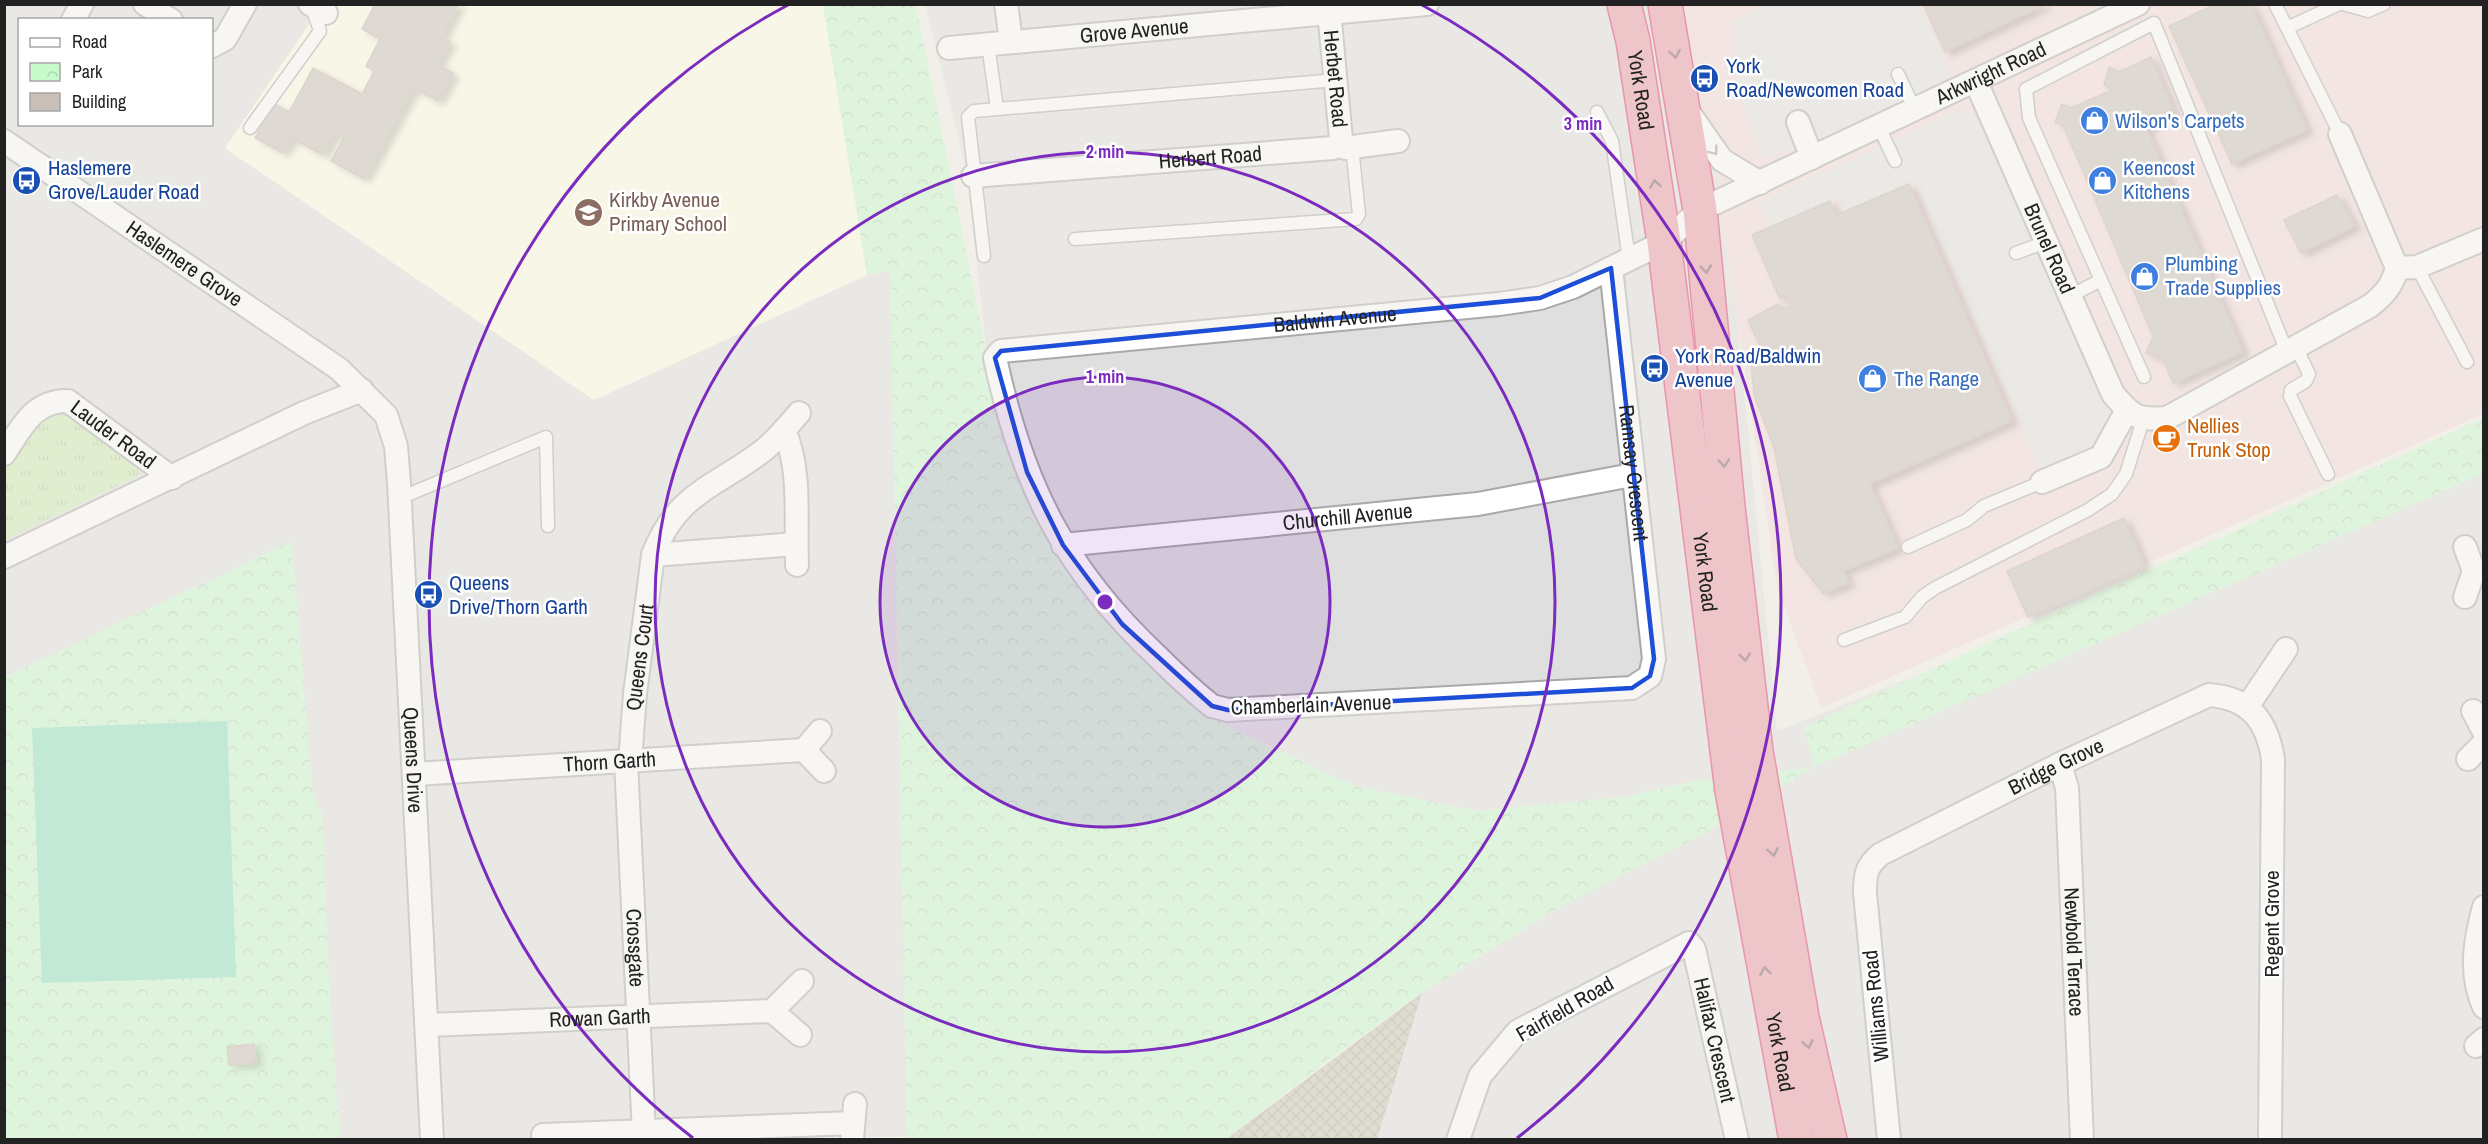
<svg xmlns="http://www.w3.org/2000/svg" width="2488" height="1144" font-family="'Archivo Narrow',sans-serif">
  <defs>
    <pattern id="construction-cross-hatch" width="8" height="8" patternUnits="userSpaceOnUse" patternTransform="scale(1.5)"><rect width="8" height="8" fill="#c7c7b4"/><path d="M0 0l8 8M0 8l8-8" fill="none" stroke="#abab9a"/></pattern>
    <pattern id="grass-tufts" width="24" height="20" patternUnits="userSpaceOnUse" patternTransform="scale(1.5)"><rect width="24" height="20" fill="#cdebb0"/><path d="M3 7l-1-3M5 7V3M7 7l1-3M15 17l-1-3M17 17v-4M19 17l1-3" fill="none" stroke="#b0c997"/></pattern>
    <pattern id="park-crowns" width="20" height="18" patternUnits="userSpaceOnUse" patternTransform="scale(1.5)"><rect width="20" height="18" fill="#c8facc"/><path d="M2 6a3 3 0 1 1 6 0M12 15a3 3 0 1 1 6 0" fill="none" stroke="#acd6af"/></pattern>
    <filter id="shadow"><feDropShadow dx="6" dy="4" stdDeviation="3" flood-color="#0004"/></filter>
  </defs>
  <rect width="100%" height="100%" fill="#f2efe9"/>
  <!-- residential -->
  <path fill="#e0dfdf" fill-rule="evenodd" d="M5,5H327L225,148L594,400L867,275L890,270L908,1136L666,1140H5ZM20,20H212V124H20Z
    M925,5H1707L1777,731L2309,520L2483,441V1139H1375L1422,993L1553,911L1697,780L1624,797L1478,811L1355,786L1224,725L1084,591L987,354L966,170Z"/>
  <!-- commercial -->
  <path fill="#f2dad9" d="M1680,5H2483V414L1821,708L1777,587L1710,133Z"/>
  <!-- education -->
  <path fill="#ffffe5" d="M327,5H823L867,275L594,400L225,148L312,20Z"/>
  <!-- construction -->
  <path fill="url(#construction-cross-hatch)" d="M1422,993L1377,1139H1226Z"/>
  <!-- grass -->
  <path fill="url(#grass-tufts)" d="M68,411L140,464L142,474L5,540L4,469L35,420L44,414Z"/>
  <!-- park -->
  <path fill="url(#park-crowns)" d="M823,5H916L987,354L1063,545L1212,706L1224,725L1355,786L1478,811L1624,797L1698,780L1814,767L1804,727L2483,418V474L1814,767L1707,832L1553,911L1422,993L1323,1064L1226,1139H907L890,271L867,275Z
    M292,541L313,796L322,812L330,1000L340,1139L5,1140V677Z"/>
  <!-- pitch -->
  <path fill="#88e0be" d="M227,721L236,977L42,983L32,728Z"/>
  <!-- parking -->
  <path fill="#e2e2e2" d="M1766,5H1919L1953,76L1819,140L1763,159L1735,79L1733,21Z
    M1957,111H1967L1979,120L2110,416L2108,427L2099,445L2041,471L1914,182L1844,212L1836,198L1771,227L1760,202Z"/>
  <!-- building -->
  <path fill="#c7bfb8" stroke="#c4b6ab" stroke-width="1.5" filter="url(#shadow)" d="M375,4H459L441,38L450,42L438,65L453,73L438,101L414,88L364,179L331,161L344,137L335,133L323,155L292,138L283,153L255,138L273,103L289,112L313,68L362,94L374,71L366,66L380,39L362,29Z
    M1923,4H2047L1945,52Z
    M2216,4H2251L2307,130L2232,164L2169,26Z
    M2151,57L2175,115L2146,128L2243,352L2173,383L2163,359L2146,353L2153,336L2063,125L2055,122L2062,104L2071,108L2112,90L2104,85L2109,67L2119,72Z
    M1909,184L2012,421L1870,484L1898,548L1843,571L1849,583L1823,593L1796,559L1774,448L1754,395L1751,362L1765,357L1748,320L1778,304L1783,309L1791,306L1787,294L1780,299L1752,235L1830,201L1836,215Z
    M2337,195L2355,226L2301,253L2284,220Z
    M2124,518L2145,566L2028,617L2007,571Z
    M254,1044L256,1063L229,1065L227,1047Z"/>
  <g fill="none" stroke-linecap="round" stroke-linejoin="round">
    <defs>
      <path id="lane" d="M2275,4L2340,134
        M2343,4L2368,11L2384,4
        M2287,28L2339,4
        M988,44L997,109
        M1898,74L1915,110
        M1597,112L1612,141L1629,259
        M1879,127L1895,161
        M250,128L320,31L312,7
        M1075,239L1356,219L1359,214L1352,147
        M2016,253L2046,242
        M984,256L968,117L974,111L1336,80
        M2417,267L2467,362
        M2101,280L2144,377
        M2070,296L2101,280L2029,118L2026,89L2154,23L2287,352
        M2296,347L2309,374L2306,381L2291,390L2290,396L2328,474
        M400,498L546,437L548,526
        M1908,547L1967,520L1984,506L2042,482
        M1844,640L1905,617L1922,597L1935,588L2088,510L2112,494L2126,474L2143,420"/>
      <g id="street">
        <path d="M145,4L171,20"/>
        <path d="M310,4L326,13"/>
        <path d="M1006,4L1011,41"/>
        <path id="s1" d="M1329,11L1341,139L1339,145"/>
        <path d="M73,20L82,4"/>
        <path d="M212,46L225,39L245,4"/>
        <path id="s2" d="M949,48L1427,4"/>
        <path id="s3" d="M1976,82L2113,394C2133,417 2136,420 2167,418L2370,306C2385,294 2392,286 2397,268L2340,134"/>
        <path d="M1689,113L1722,160L1760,183"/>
        <path d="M1798,122L1812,158"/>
        <path id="s4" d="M4,141L339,369L386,415L396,446L399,483L432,1140"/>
        <path d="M1339,145L1345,148L1398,141"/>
        <path id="s5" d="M973,176L1333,148L1339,145"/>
        <path id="s6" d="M1611,268L1654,659L1650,676L1632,688L1228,710L1212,706C1193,691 1175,674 1158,657C1064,569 1022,484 995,358L1001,351L1499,304L1540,298L1573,287L1664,242L1700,210L2138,4"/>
        <path d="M2397,268L2417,267L2484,239"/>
        <path d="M784,430C802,471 795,521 797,565"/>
        <path id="s7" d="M4,454C21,429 33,400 68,401L172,478"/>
        <path d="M2042,482L2101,457L2127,410"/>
        <path id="s8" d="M1063,545L1478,504L1632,475"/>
        <path d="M2465,547L2474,571L2465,597"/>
        <path d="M653,555L796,544"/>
        <path d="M4,557L304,413L362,390"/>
        <path d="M2247,707L2286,649"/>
        <path d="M2473,711L2484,732"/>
        <path d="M820,731L804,750L824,771"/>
        <path d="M2468,759L2484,743"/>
        <path id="s9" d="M626,762L644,1133"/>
        <path id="s10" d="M630,762L635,694L653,555C677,492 716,487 764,450C777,439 788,426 799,413"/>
        <path id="s11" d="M2060,764L2067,788L2082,1140"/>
        <path id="s12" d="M415,774L804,750"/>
        <path d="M2484,907C2475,940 2469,974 2484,1007"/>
        <path id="s13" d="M428,1025L772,1011"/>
        <path d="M800,1035L772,1011L802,981"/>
        <path d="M2476,1046L2484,1039"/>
        <path d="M543,1135L853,1123"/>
        <path d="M852,1140L855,1104"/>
        <path id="s14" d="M1458,1140L1480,1076L1518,1031L1689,943L1694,949L1737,1140"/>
        <path id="s15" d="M1889,1140L1865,893C1865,874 1866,866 1881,854L2060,764L2209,695C2250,698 2267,721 2273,759L2270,1140"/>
      </g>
      <g id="highway">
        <path id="s16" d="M1624,4L1633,41L1664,242L1732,791L1796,1140"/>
        <path d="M1665,4L1700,210L1728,507L1756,751L1802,1017L1830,1140"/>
      </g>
    </defs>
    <!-- lane casing -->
    <use href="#lane" stroke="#a9a9a9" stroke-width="15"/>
    <!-- street casing -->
    <use href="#street" stroke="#a9a9a9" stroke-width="26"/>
    <!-- highway casing -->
    <use href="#highway" stroke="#dc2a67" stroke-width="36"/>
    <!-- lane -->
    <use href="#lane" stroke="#fff" stroke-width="12"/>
    <!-- street -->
    <use href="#street" stroke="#fff" stroke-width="22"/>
    <!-- highway -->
    <use href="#highway" stroke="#e892a2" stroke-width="33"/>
  </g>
  <!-- one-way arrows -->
  <defs><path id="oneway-chevron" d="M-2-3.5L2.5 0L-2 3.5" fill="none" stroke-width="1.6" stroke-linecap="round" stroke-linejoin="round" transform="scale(1.5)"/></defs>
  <g stroke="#7b545c">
    <use href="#oneway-chevron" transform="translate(1675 54) rotate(80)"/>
    <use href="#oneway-chevron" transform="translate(1655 184) rotate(-99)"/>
    <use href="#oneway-chevron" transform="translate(1706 269) rotate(85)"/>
    <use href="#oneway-chevron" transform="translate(1724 463) rotate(85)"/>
    <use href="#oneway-chevron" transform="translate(1745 657) rotate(84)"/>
    <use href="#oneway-chevron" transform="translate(1773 852) rotate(80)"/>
    <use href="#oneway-chevron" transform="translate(1765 971) rotate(-100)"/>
    <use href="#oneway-chevron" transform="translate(1808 1044) rotate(77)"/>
  </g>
  <use stroke="#9c9c9c" href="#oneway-chevron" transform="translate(1714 151) rotate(52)"/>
  <!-- marked area -->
  <path d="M0 0H2488V1144H0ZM1611,268L1654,659L1650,676L1632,688L1228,710L1212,706L1122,624L1063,545L1027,472L995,358L1001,351L1540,298Z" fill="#f2efe9" fill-opacity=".55" fill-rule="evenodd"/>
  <path fill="none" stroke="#1d4ed8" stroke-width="4.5" stroke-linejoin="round" d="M1611,268L1654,659L1650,676L1632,688L1228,710L1212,706L1122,624L1063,545L1027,472L995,358L1001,351L1540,298Z"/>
  <!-- distance rings -->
  <circle cx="1105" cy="602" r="225" fill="#7b2cbf" fill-opacity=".12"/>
  <g fill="none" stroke="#7b2cbf" stroke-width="3">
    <circle cx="1105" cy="602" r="225"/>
    <circle cx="1105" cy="602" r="450"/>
    <path d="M693 1138A676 676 0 0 1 788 5M1422 5A676 676 0 0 1 1517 1138"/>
  </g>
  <!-- icons -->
  <defs>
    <symbol id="bus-disc" viewBox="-11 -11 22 22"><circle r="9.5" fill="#1a4fb4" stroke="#fff"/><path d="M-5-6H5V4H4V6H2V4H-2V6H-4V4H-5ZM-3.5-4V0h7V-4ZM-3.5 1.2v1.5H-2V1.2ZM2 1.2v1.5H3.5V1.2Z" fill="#fff"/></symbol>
    <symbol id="shop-disc" viewBox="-11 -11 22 22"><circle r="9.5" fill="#3f7fe0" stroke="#fff"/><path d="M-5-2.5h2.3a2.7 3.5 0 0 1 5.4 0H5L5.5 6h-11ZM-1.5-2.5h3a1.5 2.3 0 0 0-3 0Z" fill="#fff"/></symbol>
    <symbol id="school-disc" viewBox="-11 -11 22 22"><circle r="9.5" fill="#8d6e63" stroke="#fff"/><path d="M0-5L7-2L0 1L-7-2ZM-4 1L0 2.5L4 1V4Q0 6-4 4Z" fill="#fff"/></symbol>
    <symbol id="cafe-disc" viewBox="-11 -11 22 22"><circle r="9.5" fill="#e8710a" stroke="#fff"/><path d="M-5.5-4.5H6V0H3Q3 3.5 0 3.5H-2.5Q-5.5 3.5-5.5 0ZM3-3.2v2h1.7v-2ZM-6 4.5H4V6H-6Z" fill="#fff"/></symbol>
  </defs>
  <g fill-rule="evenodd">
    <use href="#bus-disc" x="1688" y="62" width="33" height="33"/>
    <use href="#shop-disc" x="2078" y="104" width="33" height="33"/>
    <use href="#bus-disc" x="10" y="164" width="33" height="33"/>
    <use href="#shop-disc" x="2086" y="164" width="33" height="33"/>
    <use href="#school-disc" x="572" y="196" width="33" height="33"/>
    <use href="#shop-disc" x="2128" y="260" width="33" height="33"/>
    <use href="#bus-disc" x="1638" y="352" width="33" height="33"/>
    <use href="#shop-disc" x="1856" y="362" width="33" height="33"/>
    <use href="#cafe-disc" x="2150" y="422" width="33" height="33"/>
    <use href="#bus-disc" x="412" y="578" width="33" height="33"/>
  </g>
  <g text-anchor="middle" stroke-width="5" stroke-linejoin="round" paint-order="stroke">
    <!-- street labels -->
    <g font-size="21" fill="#222" stroke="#fff">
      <text dy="7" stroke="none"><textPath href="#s2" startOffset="186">Grove Avenue</textPath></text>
      <text dy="7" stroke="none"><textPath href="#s6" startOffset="2330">Arkwright Road</textPath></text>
      <text dy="7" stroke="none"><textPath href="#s1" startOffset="68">Herbet Road</textPath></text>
      <text dy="7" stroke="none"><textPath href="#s16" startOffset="88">York Road</textPath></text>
      <text dy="7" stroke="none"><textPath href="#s5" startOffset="238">Herbert Road</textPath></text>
      <text dy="7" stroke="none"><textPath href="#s3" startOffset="182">Brunel Road</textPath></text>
      <text dy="7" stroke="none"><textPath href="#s4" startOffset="218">Haslemere Grove</textPath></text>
      <text dy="7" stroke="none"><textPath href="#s6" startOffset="1618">Baldwin Avenue</textPath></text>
      <text dy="7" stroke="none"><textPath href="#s7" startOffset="144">Lauder Road</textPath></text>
      <text dy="7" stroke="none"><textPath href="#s6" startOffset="206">Ramsay Crescent</textPath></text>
      <text dy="7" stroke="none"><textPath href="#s8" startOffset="286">Churchill Avenue</textPath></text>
      <text dy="7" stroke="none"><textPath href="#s16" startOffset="574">York Road</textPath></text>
      <text dy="7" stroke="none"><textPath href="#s10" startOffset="105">Queens Court</textPath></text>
      <text transform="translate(1311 705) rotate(-2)" y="7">Chamberlain Avenue</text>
      <text dy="7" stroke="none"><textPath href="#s4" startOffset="818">Queens Drive</textPath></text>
      <text dy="7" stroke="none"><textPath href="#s12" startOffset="195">Thorn Garth</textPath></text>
      <text dy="7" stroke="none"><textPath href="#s15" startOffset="488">Bridge Grove</textPath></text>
      <text transform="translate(2272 924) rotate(-90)" y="7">Regent Grove</text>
      <text dy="7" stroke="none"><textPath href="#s9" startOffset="186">Crossgate</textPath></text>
      <text dy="7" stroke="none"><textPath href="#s11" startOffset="189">Newbold Terrace</textPath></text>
      <text transform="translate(1876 1006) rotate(-96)" y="7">Williams Road</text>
      <text transform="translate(1565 1009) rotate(-30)" y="7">Fairfield Road</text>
      <text dy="7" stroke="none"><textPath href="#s13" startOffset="172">Rowan Garth</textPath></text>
      <text dy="7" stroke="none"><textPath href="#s14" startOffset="420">Halifax Crescent</textPath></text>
      <text dy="7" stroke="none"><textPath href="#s16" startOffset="1060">York Road</textPath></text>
    </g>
    <!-- transit labels -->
    <g font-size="21" fill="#164399" stroke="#fff" text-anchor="start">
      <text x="1726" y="73">York<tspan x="1726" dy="24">Road/Newcomen Road</tspan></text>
      <text x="48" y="175">Haslemere<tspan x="48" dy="24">Grove/Lauder Road</tspan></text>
      <text x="1675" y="363">York Road/Baldwin<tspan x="1675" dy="24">Avenue</tspan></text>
      <text x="449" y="590">Queens<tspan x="449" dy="24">Drive/Thorn Garth</tspan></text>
    </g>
    <!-- shop labels -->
    <g font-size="21" fill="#366cbe" stroke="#fff" text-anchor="start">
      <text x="2115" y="128">Wilson's Carpets</text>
      <text x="2123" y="175">Keencost<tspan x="2123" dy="24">Kitchens</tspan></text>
      <text x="2165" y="271">Plumbing<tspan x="2165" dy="24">Trade Supplies</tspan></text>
      <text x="1894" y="386">The Range</text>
    </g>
    <!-- education labels -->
    <g font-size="21" fill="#785e54" stroke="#fff" text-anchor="start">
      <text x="609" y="207">Kirkby Avenue<tspan x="609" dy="24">Primary School</tspan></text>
    </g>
    <!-- food labels -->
    <g font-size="21" fill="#c56008" stroke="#fff" text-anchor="start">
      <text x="2187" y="433">Nellies<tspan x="2187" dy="24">Trunk Stop</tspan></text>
    </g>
  </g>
  <circle cx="1105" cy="602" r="9" fill="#7b2cbf" stroke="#fff" stroke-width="3"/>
  <g font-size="18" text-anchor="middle" font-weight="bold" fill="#7b2cbf" stroke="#fff" stroke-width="5" stroke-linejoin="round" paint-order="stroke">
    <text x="1583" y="130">3 min</text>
    <text x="1105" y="158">2 min</text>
    <text x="1105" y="383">1 min</text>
  </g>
  <!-- border -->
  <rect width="2488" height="1144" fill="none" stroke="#222222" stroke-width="12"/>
  <!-- legend -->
  <rect x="18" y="18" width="195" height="108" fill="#ffffff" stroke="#a7a7a7" stroke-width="1.5"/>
  <rect x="30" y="38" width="30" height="9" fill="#ffffff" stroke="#a7a7a7" stroke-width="1.5"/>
  <text x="72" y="48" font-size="18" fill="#222222">Road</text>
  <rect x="30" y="63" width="30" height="18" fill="url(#park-crowns)" stroke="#a7a7a7" stroke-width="1.5"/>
  <text x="72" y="78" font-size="18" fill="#222222">Park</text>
  <rect x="30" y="93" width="30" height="18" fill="#c7bfb8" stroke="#a7a7a7" stroke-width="1.5"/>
  <text x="72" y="108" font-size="18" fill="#222222">Building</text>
</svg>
